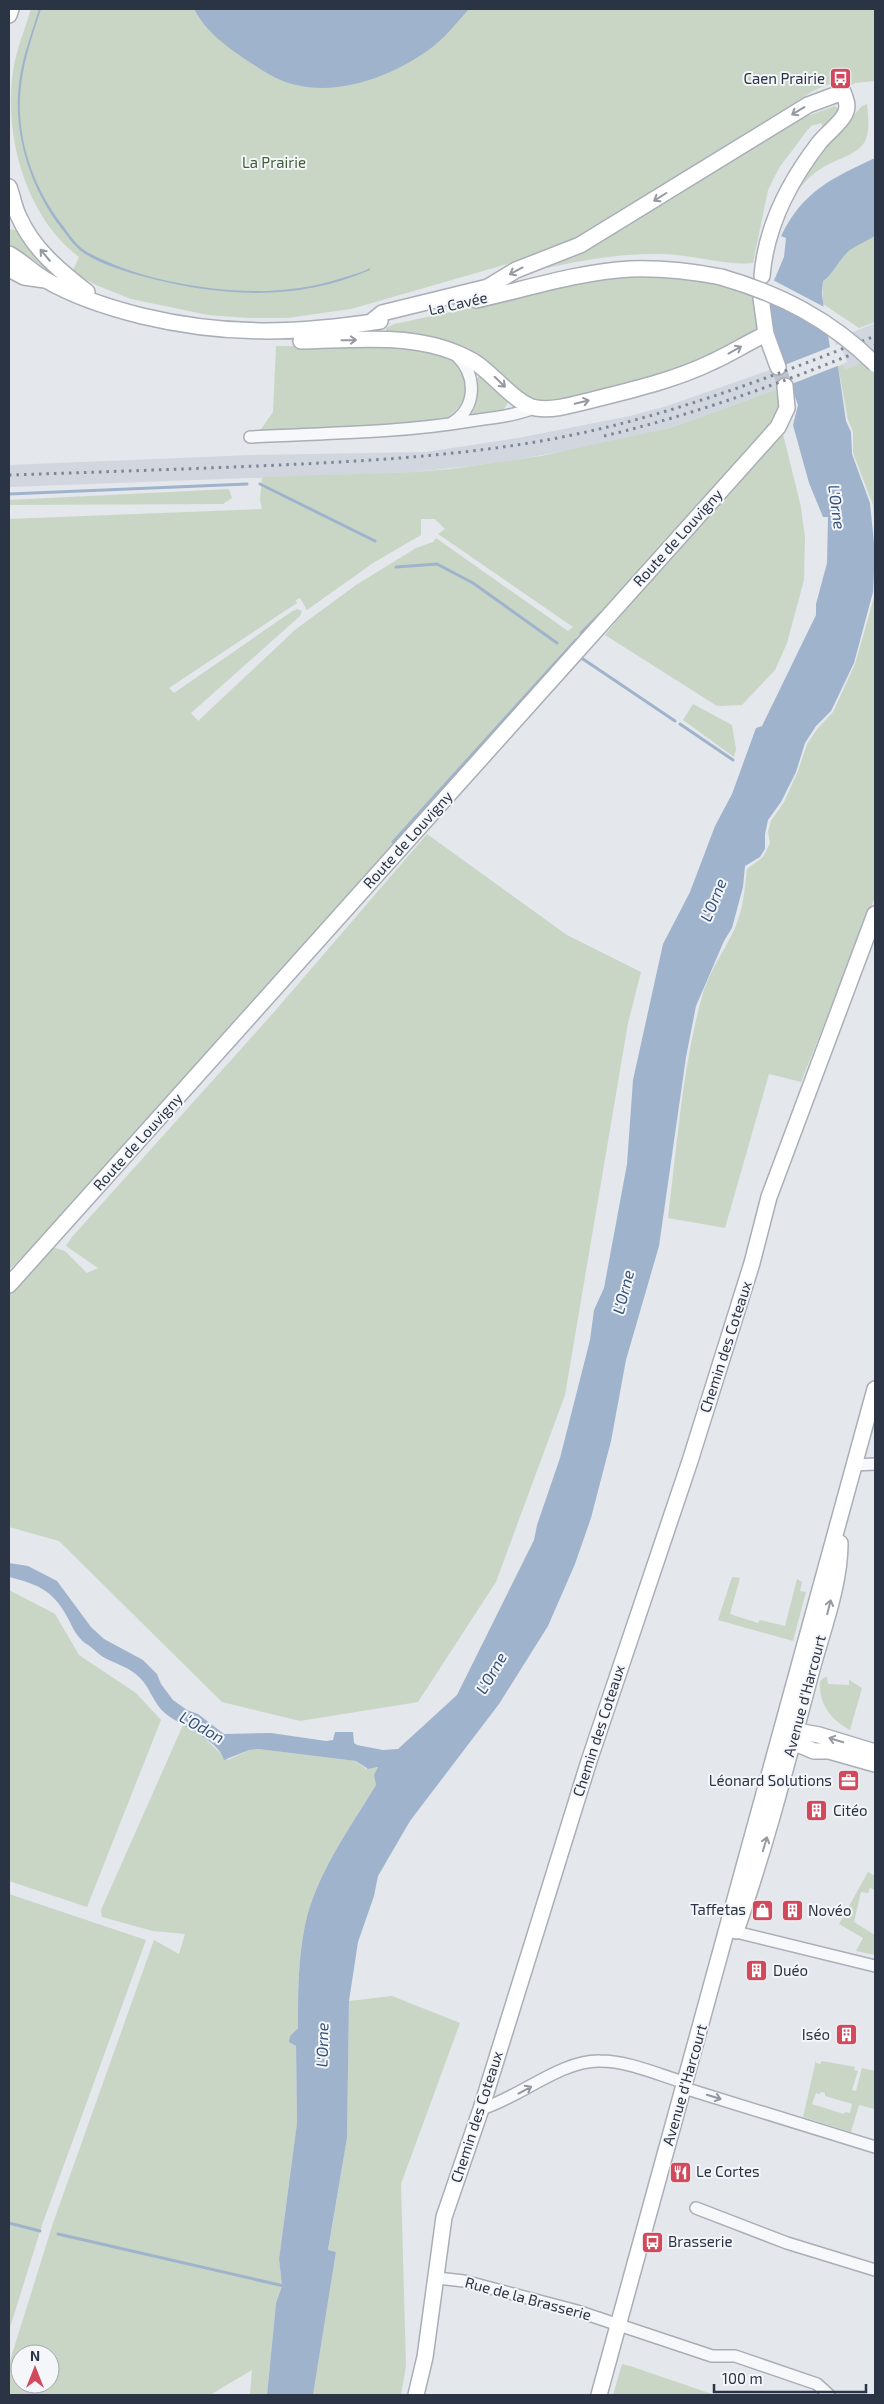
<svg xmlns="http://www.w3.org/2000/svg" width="884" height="2404" font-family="'Exo 2',sans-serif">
  <rect width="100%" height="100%" fill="#e4e7ec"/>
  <!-- built -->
  <path fill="#d2d6de" d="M875,323V357L845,369L843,364L847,362L840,344L836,345L834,340Z
    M770,370L778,389L670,428L594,446L496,463L415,472L9,487V465L252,455L426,452L518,438L630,416L667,406Z"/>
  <!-- green -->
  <path fill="#c9d6c5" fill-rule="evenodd" d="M31,9H875V81L855,83L852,85C838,79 826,85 813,91L584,235L525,259L351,309L287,318H248L208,315L131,299L96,285L72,272L79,257C23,215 1,127 15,60C19,43 26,26 31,9Z
    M867,104C868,114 870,128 866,139C860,155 835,159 822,168C809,176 801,186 792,198L812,162L862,106Z
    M835,106L840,111L824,129L821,123L811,126L806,132L779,168L768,190L753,263C726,266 690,254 661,254C622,253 584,260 546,268V262L799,119Z
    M9,229L19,231L56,275L9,249Z
    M875,236V322L859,328L823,304V281C832,276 840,258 850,250C857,244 867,240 875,236Z
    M658,277L718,282L757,296V331L698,365L605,393L540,404L516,391L504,377L486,364L386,333V328L394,324L541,293C579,279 617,278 658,277Z
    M276,346L416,347L453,358L464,371L466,392L462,403L455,411L447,419L433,424L259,432L273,412Z
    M863,362L875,374V529L873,505L853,453V432L848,420L838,366L843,364L845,369Z
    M482,374L508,400C506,415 487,415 475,418L470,415C469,405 475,390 476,379Z
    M778,389C786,409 767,430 756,446L359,883L49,1231L9,1270V519L262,509L260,500L262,477L415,472L450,469L541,456L670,428ZM421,519H435L445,529L438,534L573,627L568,631L436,538L433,542L416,548L356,585L296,629L198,721L191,713L300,616L302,611L297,609L291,612L174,693L169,688L297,603L296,600L300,598L307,610L373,563L421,535Z
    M783,434L801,507L805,538L804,580L787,643L775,670L742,705L717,706L605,635L641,591Z
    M229,489L232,498L223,504L9,505V500Z
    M875,569V897L801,1082L769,1074L725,1228L668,1218C677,1145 682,1071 701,1000C707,974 724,952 735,928C743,910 745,888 747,869L763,857L770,843L768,832L771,821L784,802L798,771L807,744L818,728L833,712L855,664L875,594Z
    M693,704L732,725L736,749L734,757L683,720Z
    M427,834L567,935L641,972L628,1023L565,1395L496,1582L418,1702L300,1721L222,1702L59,1541L9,1527V1294L52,1247L65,1251L87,1273L98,1268L66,1246L72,1237L275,1011Z
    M732,1577L740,1578L730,1614L758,1623L760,1620L785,1626L797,1579L802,1582L800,1591L806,1592L793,1641L718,1620Z
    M9,1590L55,1614L79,1655L136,1693L161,1720L87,1907L9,1881Z
    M827,1677L828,1684L849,1685V1680L862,1688L850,1730C831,1719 819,1705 820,1682L823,1678Z
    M183,1725L203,1737L228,1760L249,1750L258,1749L356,1761L366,1769L379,1767L375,1773L376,1785C350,1828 316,1874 305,1925C298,1959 298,1993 298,2028L290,2036V2042L296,2046L297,2123L279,2259L282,2286L276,2303L267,2395H250L252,2370L210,2395H9V2364L53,2223L154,1940L179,1954L185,1934L153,1931L102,1917L101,1910ZM20,2354H50V2384H20Z
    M868,1872L875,1876V1890L870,1888L868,1893L861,1892L854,1922L875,1935V1955L856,1951L863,1938L839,1924Z
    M9,1894L146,1940L42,2225L9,2331Z
    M392,1996L460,2023L401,2184L406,2366L401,2395H313L336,2252L328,2251L347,2138L349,2001Z
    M816,2060V2063L820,2064L822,2061L855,2067L854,2070L858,2071L852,2090L856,2091L862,2068L875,2071V2109L859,2105L851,2132L803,2117ZM821,2092L825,2093V2096L852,2104L850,2113L845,2112L844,2114L812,2104L816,2093L820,2094Z
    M622,2364L630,2366L715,2395H613Z"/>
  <!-- water -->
  <path fill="#9fb4cc" d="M39,9H41C33,34 24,59 21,86C15,136 33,188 64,227C70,236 78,247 87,252C130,275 181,286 229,290C268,293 305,290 342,278C351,275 362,273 370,268V270C311,295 258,297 196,288C166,283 104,269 81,251C73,245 67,235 61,228C28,185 10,125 21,71C25,50 33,29 39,9Z
    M194,9H469C458,21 448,34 435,45C398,74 343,96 296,85C278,81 263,71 248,61C226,46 207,33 194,9Z
    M875,158V236C867,241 857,245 850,250C840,258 832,276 823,281L822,293L825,320L830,347L838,366L846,421L851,432L852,454L870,503L875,553L873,592L854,663L831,711L816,726L805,743L796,772L781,802L768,820L765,834V849L760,857L745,866L743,887L732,928L724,941L696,1006L686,1057L659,1246L626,1360L611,1441L591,1518L575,1564L548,1626L499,1704L410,1821L378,1876L374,1896L358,1942L349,2001L347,2138L328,2250L336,2252L313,2395H267L276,2303L282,2286L279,2259L297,2123L296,2046L289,2042L290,2036L298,2028C298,1993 298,1959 305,1925C316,1874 350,1828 376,1785L374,1775L378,1767L368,1769L356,1761L258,1749L249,1750L224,1760C220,1741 181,1726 166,1714C153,1704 151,1688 139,1677C129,1667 116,1664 103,1657C97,1653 92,1647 85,1643C79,1639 73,1629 70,1622C55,1592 41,1585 9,1577V1563L28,1566L57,1581L91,1627L104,1639L143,1660L157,1674L161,1684L173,1700L187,1710L198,1714L224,1734L271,1733L326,1741L333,1740L335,1732H353L354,1743L357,1745L383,1750L398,1749L457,1695L534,1540L537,1525L560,1458L590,1340L594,1310L604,1288L627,1164L633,1080L663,944L690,892L715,826L732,794L756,728L762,726L816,615V604L827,563L828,517H823L809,483L793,425L798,405L781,358L770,312L772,285L784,257L786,238L781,236C804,190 831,179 875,158Z"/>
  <!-- pier -->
  <path fill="#e4e7ec" d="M773,280L826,308L828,320L769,291Z
    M833,346L840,365L789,385L782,366Z"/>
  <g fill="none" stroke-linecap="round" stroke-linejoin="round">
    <!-- stream -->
    <path stroke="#9fb4cc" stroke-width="3" d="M260,484L375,541
      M9,494L247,484
      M396,567L437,564L473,583L557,643
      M581,633L601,613
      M580,657L675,721
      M562,679L581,658
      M680,724L733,760
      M393,842L576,640
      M9,2223L40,2231
      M58,2234L284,2286"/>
    <!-- secondary-tunnel -->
    <path stroke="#bfc3cb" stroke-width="15" stroke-dasharray="15 8" stroke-linecap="butt" d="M778,367L785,386"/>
    <defs>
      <path id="street" d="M450,424C478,408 477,375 456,355
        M250,437C323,433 398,433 470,421C492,418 513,416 534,408
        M854,1465L875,1464
        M736,1932L875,1966
        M684,2088L875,2147
        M481,2109C519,2098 561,2060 600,2061C629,2061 659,2075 686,2083
        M696,2208L787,2243L875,2270
        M437,2278L464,2281L577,2311L712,2356H735L817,2384L829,2395"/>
      <path id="secondary" d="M9,15L11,9
        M9,187C13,197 14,208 19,217C33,249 60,271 87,292
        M9,254C22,261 33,273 46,280C75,297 110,308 142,316C225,336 297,334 380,321
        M9,269L24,277L45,280
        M761,298L766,334L778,367
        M476,300C526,289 578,272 630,269C660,268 690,271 721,277
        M371,322L382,313L488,287L516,270L580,245L808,105L843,92C846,100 849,106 845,114C839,125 827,133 819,143C789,182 766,226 762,276
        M301,341C358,340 421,331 473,361C492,372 516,405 536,408C554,411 575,404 592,400C632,390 675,380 712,362C730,354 747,343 766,334
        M9,1285L778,427L787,408L785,386
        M786,1729L819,1735L875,1752
        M783,1738L814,1751H829L875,1764
        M736,1931C766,1846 788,1759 811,1673C822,1631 840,1586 840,1543
        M416,2395L425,2357L444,2217L481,2109L589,1761L690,1461L752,1263L769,1197L875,914
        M599,2395L875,1389"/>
    </defs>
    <!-- street casing -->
    <use href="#street" stroke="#a9aeb7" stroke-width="14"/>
    <!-- secondary casing -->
    <use href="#secondary" stroke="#a9aeb7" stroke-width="18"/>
    <!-- street -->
    <use href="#street" stroke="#f7f8fa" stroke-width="11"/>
    <!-- secondary -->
    <use href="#secondary" stroke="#fff" stroke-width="15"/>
    <!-- rail -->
    <path stroke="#7d8696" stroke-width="3" stroke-dasharray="2.5 5" stroke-linecap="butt" d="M604,436C697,414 787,381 875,345
      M9,475C99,472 189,469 280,465C367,461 454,456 541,441C656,421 767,379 875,336"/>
    <defs>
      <path id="secondary-bridge" d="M721,277C780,294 831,320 875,364"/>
    </defs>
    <!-- secondary-bridge casing -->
    <use href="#secondary-bridge" stroke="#a9aeb7" stroke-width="18" stroke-linecap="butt"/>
    <!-- secondary-bridge -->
    <use href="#secondary-bridge" stroke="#fff" stroke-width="15"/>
  </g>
  <!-- one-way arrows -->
  <defs><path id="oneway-shaft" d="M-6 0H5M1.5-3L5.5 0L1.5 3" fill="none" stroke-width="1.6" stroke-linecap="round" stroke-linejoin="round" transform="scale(1.25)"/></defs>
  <g stroke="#959aa2">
    <use href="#oneway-shaft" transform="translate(798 111) rotate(149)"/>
    <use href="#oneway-shaft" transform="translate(660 197) rotate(148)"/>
    <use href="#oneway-shaft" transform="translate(45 255) rotate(-130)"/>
    <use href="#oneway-shaft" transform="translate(516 271) rotate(152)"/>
    <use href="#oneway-shaft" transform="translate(349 340) rotate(-1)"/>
    <use href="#oneway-shaft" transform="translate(735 350) rotate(-29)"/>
    <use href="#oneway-shaft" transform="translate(500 382) rotate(44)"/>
    <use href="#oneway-shaft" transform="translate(582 402) rotate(-13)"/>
    <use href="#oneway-shaft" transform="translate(829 1607) rotate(-76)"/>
    <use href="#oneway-shaft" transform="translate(836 1740) rotate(-163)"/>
    <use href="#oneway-shaft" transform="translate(765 1844) rotate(-73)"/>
  </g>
  <g stroke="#9196a0">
    <use href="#oneway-shaft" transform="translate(525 2090) rotate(-28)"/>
    <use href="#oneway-shaft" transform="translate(714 2097) rotate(17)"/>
  </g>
  <!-- icons -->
  <defs>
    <symbol id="bus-square" viewBox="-11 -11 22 22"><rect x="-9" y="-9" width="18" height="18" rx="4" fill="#d1495b" stroke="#f4f6f9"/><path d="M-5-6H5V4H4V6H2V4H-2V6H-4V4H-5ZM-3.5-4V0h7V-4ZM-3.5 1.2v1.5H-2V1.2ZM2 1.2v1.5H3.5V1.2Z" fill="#fff"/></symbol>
    <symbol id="office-square" viewBox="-11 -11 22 22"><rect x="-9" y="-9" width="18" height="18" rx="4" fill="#d1495b" stroke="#f4f6f9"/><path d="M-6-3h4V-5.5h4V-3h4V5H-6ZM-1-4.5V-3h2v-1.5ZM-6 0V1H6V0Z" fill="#fff"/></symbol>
    <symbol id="building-square" viewBox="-11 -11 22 22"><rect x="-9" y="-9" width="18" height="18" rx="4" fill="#d1495b" stroke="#f4f6f9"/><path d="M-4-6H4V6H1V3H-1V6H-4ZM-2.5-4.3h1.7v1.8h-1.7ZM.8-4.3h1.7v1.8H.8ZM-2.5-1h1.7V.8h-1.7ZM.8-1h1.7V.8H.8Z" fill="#fff"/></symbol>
    <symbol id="shop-square" viewBox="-11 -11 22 22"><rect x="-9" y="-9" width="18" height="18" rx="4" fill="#d1495b" stroke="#f4f6f9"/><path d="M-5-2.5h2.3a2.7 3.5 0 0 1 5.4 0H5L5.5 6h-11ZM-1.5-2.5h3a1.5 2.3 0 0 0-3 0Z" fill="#fff"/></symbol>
    <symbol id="restaurant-square" viewBox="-11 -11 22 22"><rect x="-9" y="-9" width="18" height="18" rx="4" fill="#d1495b" stroke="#f4f6f9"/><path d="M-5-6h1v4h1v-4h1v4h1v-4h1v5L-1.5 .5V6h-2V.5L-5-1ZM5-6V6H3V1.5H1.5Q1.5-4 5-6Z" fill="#fff"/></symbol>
  </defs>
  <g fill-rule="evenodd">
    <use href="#bus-square" x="828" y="66" width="25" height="25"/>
    <use href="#office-square" x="836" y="1768" width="25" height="25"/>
    <use href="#building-square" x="804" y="1798" width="25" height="25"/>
    <use href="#shop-square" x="750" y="1898" width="25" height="25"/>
    <use href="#building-square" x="780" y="1898" width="25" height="25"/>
    <use href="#building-square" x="744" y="1958" width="25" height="25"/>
    <use href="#building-square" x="834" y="2022" width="25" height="25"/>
    <use href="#restaurant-square" x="668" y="2160" width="25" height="25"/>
    <use href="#bus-square" x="640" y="2230" width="25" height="25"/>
  </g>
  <g text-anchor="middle" stroke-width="4" stroke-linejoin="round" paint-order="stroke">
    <!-- poi labels -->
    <g font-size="15" fill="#2b3445" stroke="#f4f6f9" text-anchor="start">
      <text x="825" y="84" text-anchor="end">Caen Prairie</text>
      <text x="832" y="1786" text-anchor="end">Léonard Solutions</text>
      <text x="833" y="1816">Citéo</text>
      <text x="746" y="1915" text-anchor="end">Taffetas</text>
      <text x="808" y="1916">Novéo</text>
      <text x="773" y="1976">Duéo</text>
      <text x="830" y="2040" text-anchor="end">Iséo</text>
      <text x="696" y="2177">Le Cortes</text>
      <text x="668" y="2247">Brasserie</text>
    </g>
    <!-- park labels -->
    <g font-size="15" fill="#3f6138" stroke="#f4f6f9">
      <text x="274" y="168">La Prairie</text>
    </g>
    <!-- street labels -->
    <g font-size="15" fill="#2b3445" stroke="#f4f6f9">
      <text transform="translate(458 304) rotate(-13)" y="5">La Cavée</text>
      <text transform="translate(678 538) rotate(-48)" y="5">Route de Louvigny</text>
      <text transform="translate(408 840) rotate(-48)" y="5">Route de Louvigny</text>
      <text transform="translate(138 1142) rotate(-48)" y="5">Route de Louvigny</text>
      <text transform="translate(726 1347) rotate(-72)" y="5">Chemin des Coteaux</text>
      <text transform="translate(805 1696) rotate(-75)" y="5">Avenue d'Harcourt</text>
      <text transform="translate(599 1731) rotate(-72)" y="5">Chemin des Coteaux</text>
      <text transform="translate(685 2085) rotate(-74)" y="5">Avenue d'Harcourt</text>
      <text transform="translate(477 2117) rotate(-72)" y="5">Chemin des Coteaux</text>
      <text transform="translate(528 2299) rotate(15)" y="5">Rue de la Brasserie</text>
    </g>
    <!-- water labels -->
    <g font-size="16" font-style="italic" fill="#34527a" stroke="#f4f6f9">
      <text transform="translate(837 507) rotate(82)" y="6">L'Orne</text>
      <text transform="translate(713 900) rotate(-68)" y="6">L'Orne</text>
      <text transform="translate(623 1292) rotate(-76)" y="6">L'Orne</text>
      <text transform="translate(491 1673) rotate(-60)" y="6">L'Orne</text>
      <text transform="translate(202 1727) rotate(29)" y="6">L'Odon</text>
      <text transform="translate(322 2045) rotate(-89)" y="6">L'Orne</text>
    </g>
  </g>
  <!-- border -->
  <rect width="884" height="2404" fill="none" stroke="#2b3445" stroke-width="20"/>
  <!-- north arrow -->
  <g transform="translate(35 2369)"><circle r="24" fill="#f4f6f9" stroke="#a4a8b1"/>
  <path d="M0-4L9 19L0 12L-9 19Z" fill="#d1495b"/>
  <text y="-8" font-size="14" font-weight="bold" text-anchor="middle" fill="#2b3445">N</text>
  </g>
  <!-- scale -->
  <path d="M714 2384v8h152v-8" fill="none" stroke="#2b3445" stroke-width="2.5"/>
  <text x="722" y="2384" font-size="15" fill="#2b3445" stroke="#f4f6f9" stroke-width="4" paint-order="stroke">100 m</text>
</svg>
